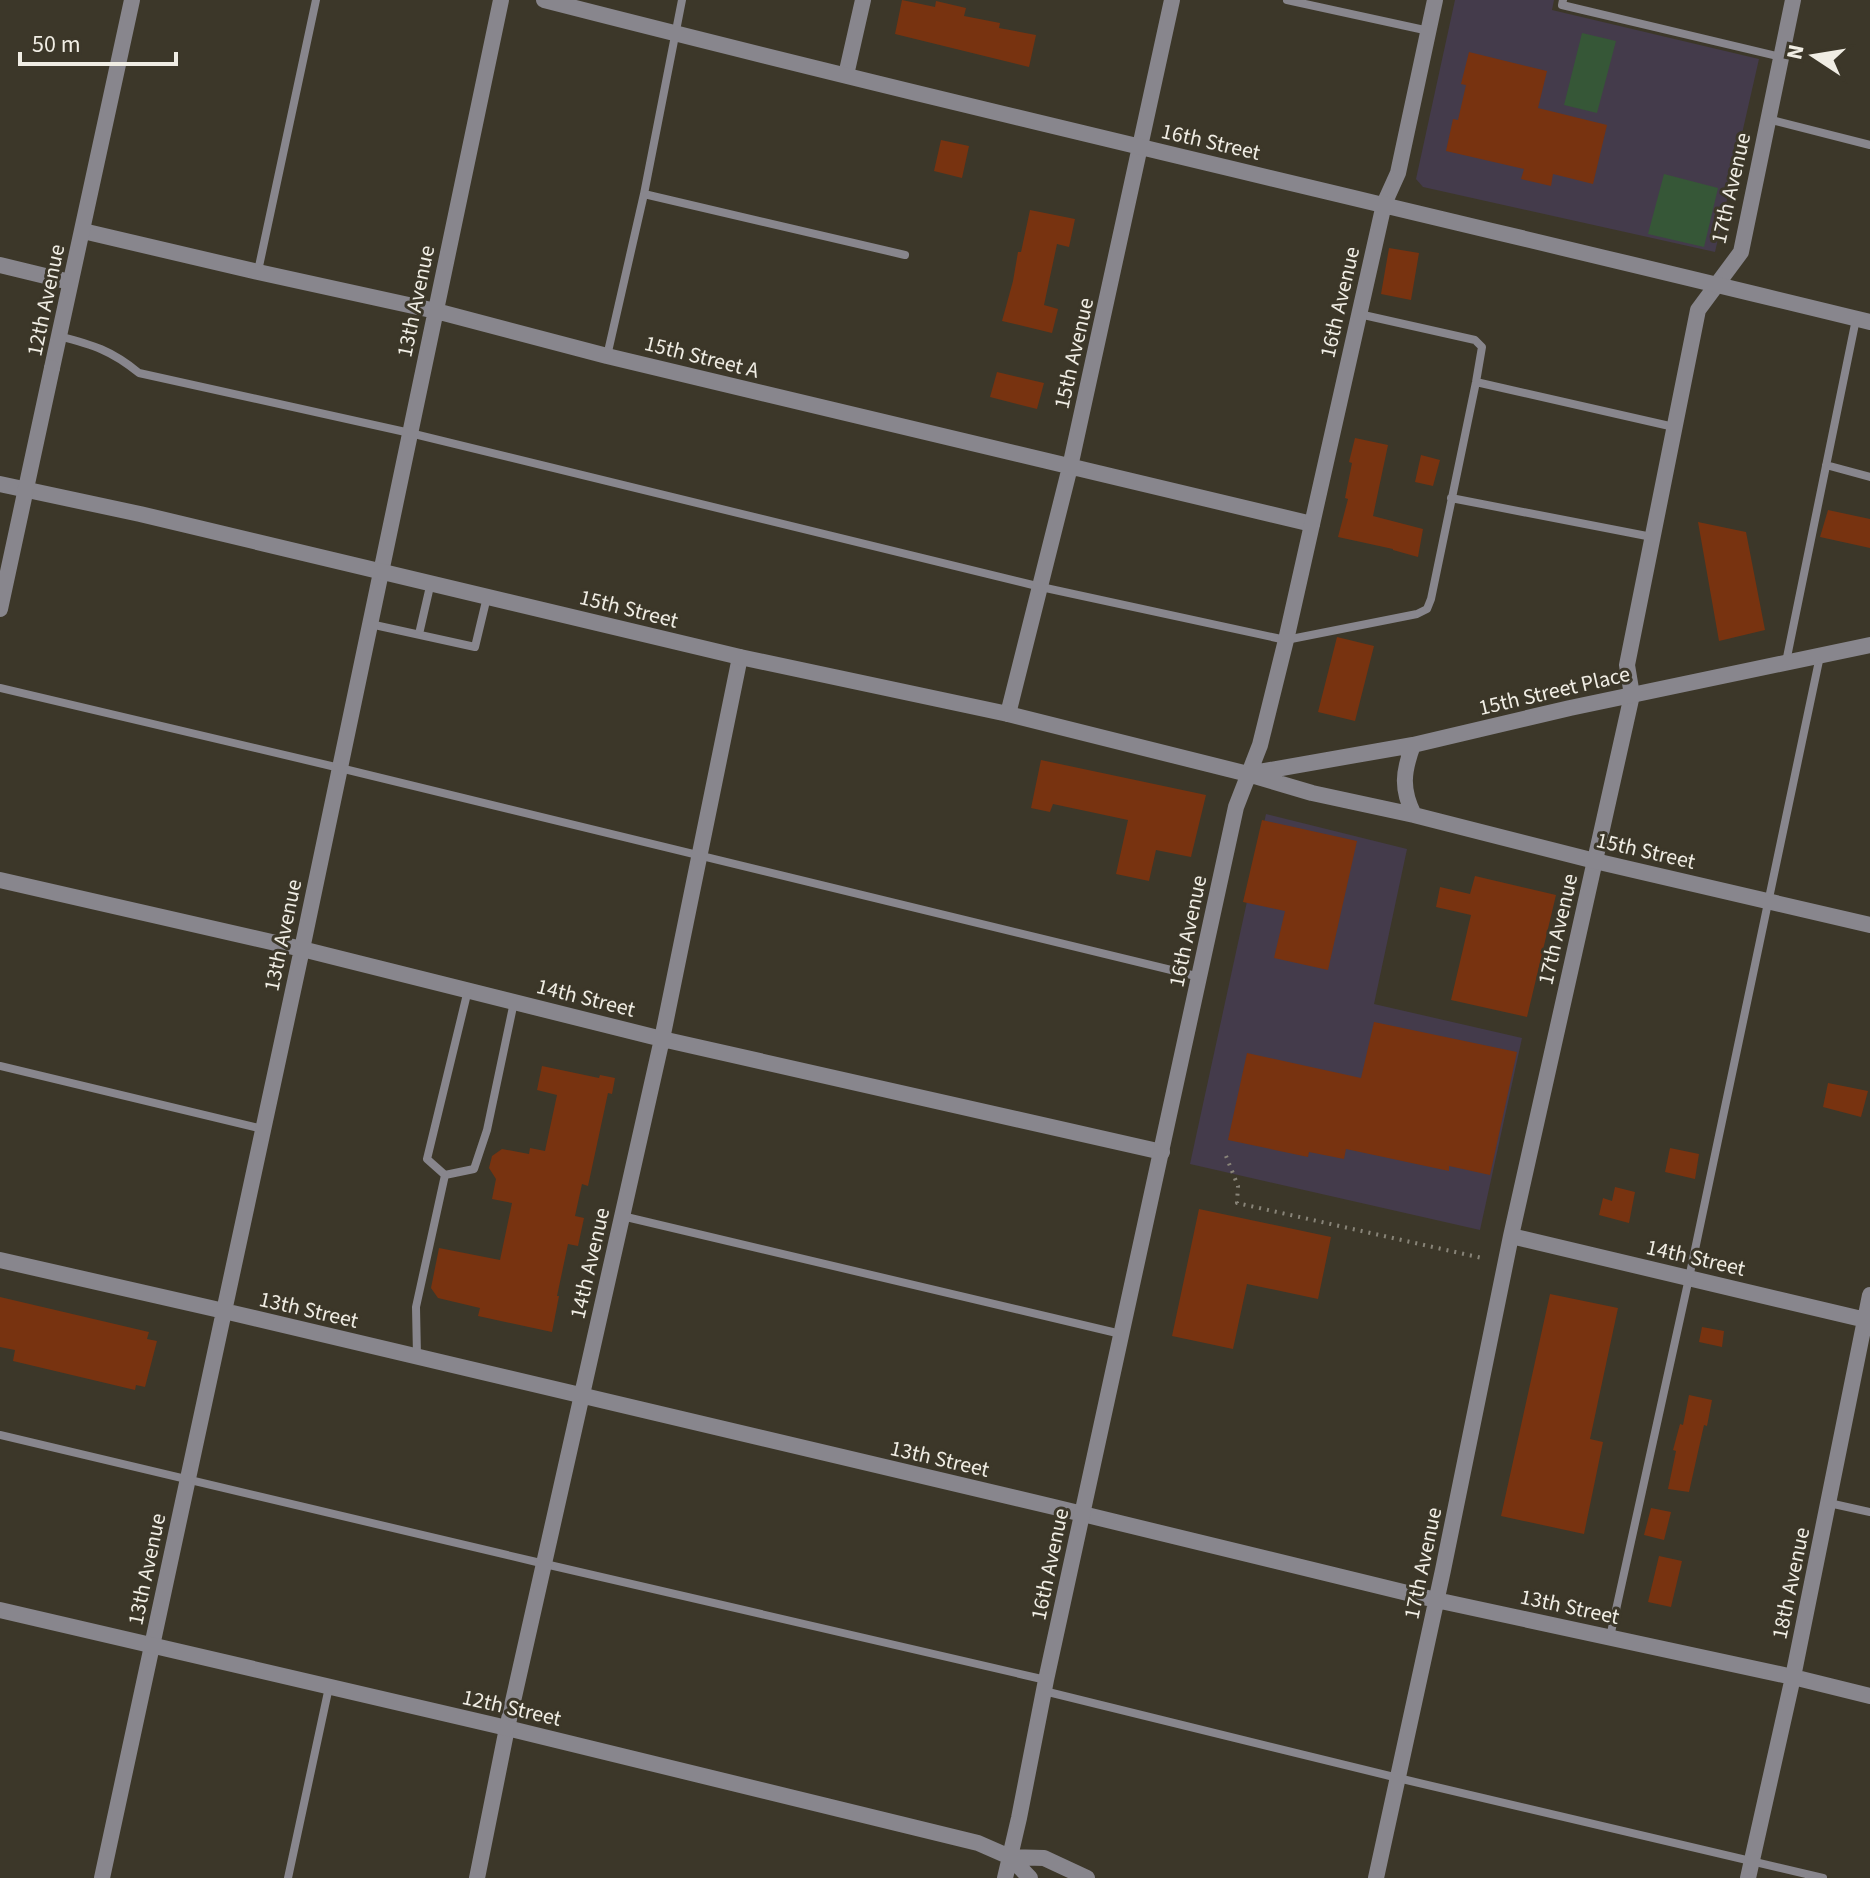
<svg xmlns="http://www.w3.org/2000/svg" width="1870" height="1878" font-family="'Source Sans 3',sans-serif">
  <rect width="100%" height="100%" fill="#3c3729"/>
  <!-- education -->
  <path fill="#443b4b" d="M1455,0H1554L1552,10L1759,59L1715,252L1423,187L1416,179Z
    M1266,814L1407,849L1374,1004L1522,1038L1480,1230L1190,1164Z"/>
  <!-- green -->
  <path fill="#365737" d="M1582,33L1616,41L1597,113L1564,105Z
    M1664,174L1718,188L1704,247L1648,234Z"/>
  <!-- building -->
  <path fill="#783310" d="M902,0L935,7L936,1L966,8L964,16L1000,23L999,28L1036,35L1029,67L895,34Z
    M1469,52L1547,71L1538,108L1607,125L1593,184L1553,174L1551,186L1521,179L1524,169L1446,151L1453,119L1458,120L1466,85L1461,84Z
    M941,140L969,146L962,178L934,171Z
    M1030,210L1075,219L1069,247L1057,244L1044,305L1058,309L1052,333L1002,321L1013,281L1018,252H1021Z
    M1389,248L1419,253L1411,300L1381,294Z
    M997,372L1044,383L1037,409L990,397Z
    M1355,438L1388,445L1373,516L1423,529L1418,557L1393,550V549L1338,537L1348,499L1345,498L1352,463L1349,462Z
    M1421,455L1440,460L1433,486L1415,482Z
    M1828,510L1870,519V548L1820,537Z
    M1698,522L1746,532L1765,630L1719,641Z
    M1337,637L1374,646L1355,721L1318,712Z
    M1041,760L1206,795L1191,857L1156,850L1149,881L1116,874L1128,820L1053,804L1050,812L1031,808Z
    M1262,820L1357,841L1328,970L1274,958L1285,911L1243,902Z
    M1475,876L1556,895L1527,1017L1451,1000L1471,915L1436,907L1440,887L1470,894Z
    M1374,1022L1517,1052L1490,1175L1449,1166V1171L1346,1149L1344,1159L1309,1152L1308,1157L1228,1140L1247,1053L1361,1078Z
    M542,1066L599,1078L600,1075L615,1078L612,1094L608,1093L588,1186L582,1184L575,1216L584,1218L578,1246L568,1244L557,1296H559L552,1332L478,1316L480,1308L438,1298L431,1288L439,1248L500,1260L512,1203L492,1199L496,1179L489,1168L492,1156L502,1149L529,1154L530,1148L545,1151L557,1095L537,1090Z
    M1828,1083L1868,1091L1861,1117L1823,1107Z
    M1670,1148L1699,1154L1695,1179L1665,1172Z
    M1615,1187L1635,1192L1629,1223L1599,1215L1603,1198L1612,1201Z
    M1199,1209L1331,1237L1318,1299L1247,1284L1233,1349L1172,1336Z
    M1550,1294L1618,1308L1590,1439L1603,1442L1584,1534L1501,1516Z
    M0,1297L149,1332L147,1339L157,1341L145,1387L136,1385L135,1390L13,1361L15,1350L0,1347Z
    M1702,1327L1724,1331L1722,1347L1699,1342Z
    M1689,1395L1712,1400L1707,1426L1704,1425L1689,1492L1668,1489L1676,1451L1673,1450L1680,1424L1683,1425Z
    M1651,1508L1671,1512L1664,1540L1644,1535Z
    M1659,1556L1682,1561L1671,1607L1648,1602Z"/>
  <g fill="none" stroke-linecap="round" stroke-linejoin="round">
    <!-- path -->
    <path stroke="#888478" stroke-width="4" stroke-dasharray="2 6" stroke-linecap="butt" d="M1226,1156L1238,1186L1237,1203L1482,1258"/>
    <!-- service -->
    <path stroke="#88868d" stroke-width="8" d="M1287,0L1429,31
      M1563,0L1562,5L1781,57
      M1768,119L1870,145
      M644,194L905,255
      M258,271L316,0
      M59,336C93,345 111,350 139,373L410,433L1041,587L1286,640L1417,614L1427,609L1431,599L1476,382L1482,347L1475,340L1359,314
      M607,356L644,194L682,0
      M1476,382L1674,427
      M1826,465L1870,477
      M1451,498L1652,537
      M370,624L475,647L487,597
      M419,634L431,582
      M1786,662L1856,319
      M0,688L340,768L1200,977
      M0,1066L263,1129
      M445,1175L474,1169L487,1130L514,1002
      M445,1175L427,1159L468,990
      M622,1216L1121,1334
      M417,1356L416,1307L445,1175
      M0,1435L545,1564L1046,1680
      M1829,1503L1870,1512
      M1610,1637L1689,1278L1820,656
      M1044,1691L1398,1778L1823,1878
      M288,1878L329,1687"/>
    <!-- minor -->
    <path stroke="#88868d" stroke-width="16" d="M846,75L863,0
      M1384,204L1398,173L1435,0
      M83,231L258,272L436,311L607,356L1312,524
      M0,265L70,282
      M1008,714L1070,467L1172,0
      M0,880L302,949L662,1039L1162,1152
      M1511,1236L1870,1321
      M0,1260L224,1311L1054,1507L1436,1600L1793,1677L1870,1696
      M102,1878L302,949L501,0
      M477,1878L507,1728L662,1039L740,657
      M1376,1878L1443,1570L1511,1236L1632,695L1627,665L1698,310L1741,252L1793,0
      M1748,1878L1793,1677L1870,1295"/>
    <!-- tertiary -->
    <path stroke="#88868d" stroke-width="16" d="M544,0C985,113 1428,214 1870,322
      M52,368L132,0
      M0,484L140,514L740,657L1008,714L1248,774L1312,793L1414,815L1595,861L1870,925
      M1413,745C1403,772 1401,789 1414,815
      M1253,773L1413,745L1570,708L1870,645
      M0,1610L507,1728L978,1843L1010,1857L1030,1878
      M1010,1857L1044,1858L1087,1878
      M1005,1878L1019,1818L1046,1680L1236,807L1260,745L1286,640L1384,204"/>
    <!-- tertiary-bridge -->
    <path stroke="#88868d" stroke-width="16" d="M0,609L52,368"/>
  </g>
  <g text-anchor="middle" stroke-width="6" stroke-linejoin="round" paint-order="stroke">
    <!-- street labels -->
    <g font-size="22" fill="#f0ede4" stroke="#3c3729">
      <text transform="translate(1211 141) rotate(13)" y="8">16th Street</text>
      <text transform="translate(1730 188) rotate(-77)" y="8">17th Avenue</text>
      <text transform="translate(45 300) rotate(-78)" y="8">12th Avenue</text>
      <text transform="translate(415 301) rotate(-78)" y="8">13th Avenue</text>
      <text transform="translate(1339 302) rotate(-77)" y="8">16th Avenue</text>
      <text transform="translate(1073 353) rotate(-77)" y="8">15th Avenue</text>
      <text transform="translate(702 356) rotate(14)" y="8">15th Street A</text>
      <text transform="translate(629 608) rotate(14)" y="8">15th Street</text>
      <text transform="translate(1554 690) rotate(-13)" y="8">15th Street Place</text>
      <text transform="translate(1646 850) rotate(13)" y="8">15th Street</text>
      <text transform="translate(1557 929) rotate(-77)" y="8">17th Avenue</text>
      <text transform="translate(1187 931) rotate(-78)" y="8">16th Avenue</text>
      <text transform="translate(282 935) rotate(-78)" y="8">13th Avenue</text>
      <text transform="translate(586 997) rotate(14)" y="8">14th Street</text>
      <text transform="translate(1696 1257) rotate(13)" y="8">14th Street</text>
      <text transform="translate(589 1263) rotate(-77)" y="8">14th Avenue</text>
      <text transform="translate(309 1309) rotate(13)" y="8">13th Street</text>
      <text transform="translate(940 1458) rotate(13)" y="8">13th Street</text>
      <text transform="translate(1422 1563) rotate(-78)" y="8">17th Avenue</text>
      <text transform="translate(1049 1564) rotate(-78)" y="8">16th Avenue</text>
      <text transform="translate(146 1569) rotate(-78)" y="8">13th Avenue</text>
      <text transform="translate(1790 1583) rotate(-78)" y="8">18th Avenue</text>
      <text transform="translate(1570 1606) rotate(12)" y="8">13th Street</text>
      <text transform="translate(512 1707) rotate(13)" y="8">12th Street</text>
    </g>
  </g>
  <!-- north arrow -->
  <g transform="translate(1814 56) rotate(282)" stroke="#3c3729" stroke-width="6" paint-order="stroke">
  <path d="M0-6L14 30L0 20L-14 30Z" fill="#f0ede4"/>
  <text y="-12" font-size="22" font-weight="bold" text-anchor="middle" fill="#f0ede4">N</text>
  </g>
  <!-- scale -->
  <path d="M20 52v12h156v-12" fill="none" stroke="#f0ede4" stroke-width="4"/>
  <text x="32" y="52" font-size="24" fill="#f0ede4" stroke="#3c3729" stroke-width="6" paint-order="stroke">50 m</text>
</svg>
